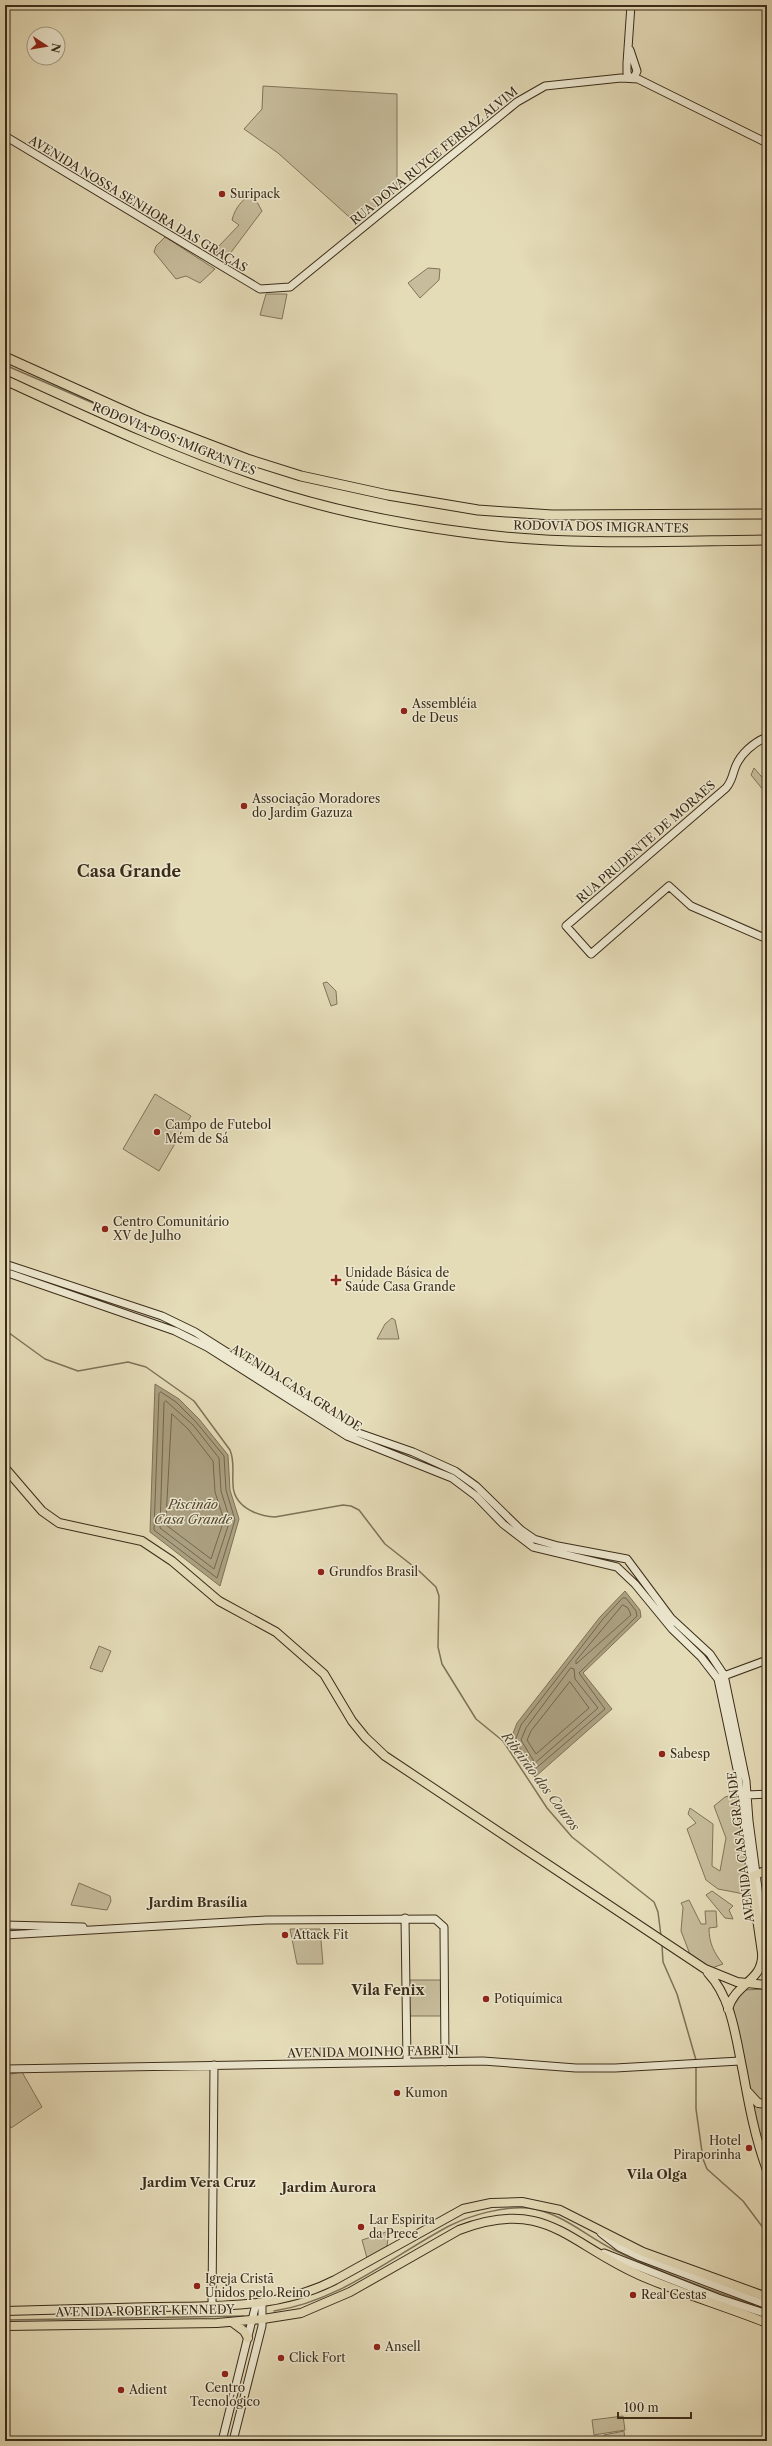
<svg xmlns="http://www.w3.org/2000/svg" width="772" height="2446" font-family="'Libre Caslon Text',serif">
  <rect width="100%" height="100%" fill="#e4dbb7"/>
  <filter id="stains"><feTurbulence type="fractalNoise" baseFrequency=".005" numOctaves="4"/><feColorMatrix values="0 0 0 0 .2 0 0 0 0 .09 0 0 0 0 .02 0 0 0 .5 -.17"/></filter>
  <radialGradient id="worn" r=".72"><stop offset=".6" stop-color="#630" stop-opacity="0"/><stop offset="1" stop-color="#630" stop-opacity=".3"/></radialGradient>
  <!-- green -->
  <path fill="#c7bd9c" stroke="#81745a" d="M263,86L397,94V189L356,223L278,153L244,129L262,109Z
    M252,193L262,211L226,259L216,255L218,247L239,225L232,220C235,208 242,200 252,193Z
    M165,237L215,269L200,283L186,276L176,279L154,252L156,246Z
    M428,268L440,269L439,280L420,298L408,283Z
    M266,294H287L282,319L260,315Z
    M754,768L767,783V796L765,797L764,791L751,775Z
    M327,982L336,991L337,1004L331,1006L323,983Z
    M155,1094L191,1116L159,1171L123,1149Z
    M392,1318L395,1320L399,1339H377L385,1324Z
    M99,1646L111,1651L102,1672L90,1668Z
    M737,1794L747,1877L744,1894L718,1889L706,1880L687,1829L696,1823L688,1814L690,1808L713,1824L712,1866L720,1871L726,1838L714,1806L725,1797Z
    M79,1883L110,1896L111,1901L107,1910L71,1905Z
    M712,1891L733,1906L729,1910L733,1919L725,1918L706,1895Z
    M689,1900L701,1924H706L705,1911H716L717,1927L709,1928C709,1943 714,1953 723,1964L709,1969L691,1957L681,1931L683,1907L681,1903Z
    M290,1929H320L323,1964H297Z
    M406,1980H445V2016H409Z
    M767,1989V2161L758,2132L733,2007L734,2002L743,1990Z
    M22,2072L42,2107L11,2128L5,2118V2075Z
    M389,2231L387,2246L367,2258L362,2240Z
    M623,2416L625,2430L594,2435L592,2420Z
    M624,2431L625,2441H605L604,2435Z"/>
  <!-- water -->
  <path fill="#aba081" stroke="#7e7257" d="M155,1384L179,1399L199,1419L228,1455L230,1490L239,1519L220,1586L150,1532Z
    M625,1591L640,1610L641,1617L583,1673L612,1709L535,1777L526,1767L510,1741L517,1723L600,1617Z"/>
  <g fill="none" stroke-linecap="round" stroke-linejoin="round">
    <!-- shore -->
    <path stroke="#73664d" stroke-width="1" d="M161,1392L176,1402L196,1422L224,1456L226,1490L235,1520L217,1578L154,1530L159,1394Z
      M166,1401L193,1425L219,1458L221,1491L230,1520L214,1569L160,1528L164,1403Z
      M172,1414L188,1429L213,1461L215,1492L224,1520L211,1559L166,1525Z
      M623,1598H626L636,1611L637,1616L579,1673L605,1709L534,1770L515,1741L521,1725L603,1619Z
      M623,1605L628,1608L631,1615L576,1664V1661Z
      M571,1668L574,1669L575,1679L598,1708L535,1763L521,1740L526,1728Z
      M570,1682L589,1708L536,1754L527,1740L531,1731Z"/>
    <!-- stream -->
    <path stroke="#7e7257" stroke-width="1.5" d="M5,365L107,409
      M5,1330L45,1359L78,1371L128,1362L146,1367L194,1401L230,1450C235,1462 232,1472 233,1484C233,1506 256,1516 275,1517L343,1505L351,1506L359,1510L385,1544L418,1570L436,1587L439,1596L438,1647L442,1664L476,1719L503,1741L547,1808L572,1837L654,1902L658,1912L661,1936
      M662,1945L663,1962L677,1994L696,2060
      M696,2066V2109L703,2159L707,2169L743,2201L767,2233
      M274,2311C340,2301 391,2257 449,2226C471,2215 503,2206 528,2208C561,2212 586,2236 614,2250C659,2272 707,2289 754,2305
      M5,2320L244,2316"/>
    <defs>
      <path id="secondary" d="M630,50L637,71L634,78
        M630,78L627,73V63L631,5
        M5,136L260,289L290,287L517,102L545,86L621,78L638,79L767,143
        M767,737C754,742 740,754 735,768C732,776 732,781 726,788L566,926L591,954L669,886L691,906L767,939
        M5,1264L162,1316L195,1332L350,1430L413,1452L455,1471L476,1486L521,1530L534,1539L558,1546L627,1559L671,1618L710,1654L724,1675L746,1781L749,1821L767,1956
        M5,1272L175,1331L207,1347L347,1436L452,1478L476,1496L503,1524L533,1547L617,1567L635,1584L672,1629L701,1657L718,1679L737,1769L751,1877
        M721,1677L767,1660
        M747,1795L767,1794
        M405,1918L407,2062
        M5,1925L83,1927
        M5,1935L266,1920L435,1919L444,1927L445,2062
        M5,2069L483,2061L576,2068H615L740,2061
        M601,2233L619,2247L640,2257L767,2305
        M604,2253L718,2298L767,2314
        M212,2306L214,2065
        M222,2441L256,2304
        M233,2441L262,2326V2303"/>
      <path id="primary" d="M5,1468L42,1511L59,1523L142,1541L172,1561L219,1601L276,1632L324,1674L352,1721L365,1737L385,1756L705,1969L737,1982L767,1985
        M708,1973C732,1998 736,2039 743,2072C749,2105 755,2138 767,2170
        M728,2009C735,1983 764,1981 762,1953L751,1877L767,1870
        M748,2092L758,2103L767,2104
        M5,2311C55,2310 104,2308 154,2307C216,2306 279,2309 335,2280L463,2209L491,2203L522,2202L560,2210L643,2252L767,2297
        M232,2322L244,2331L248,2338
        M5,2326L217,2323L263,2319L301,2313L350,2292L459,2230C546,2197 567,2243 639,2275C680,2293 724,2306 767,2323"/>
      <path id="highway" d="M5,357L145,420L247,459L301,476L388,495L478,510L552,515L767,514
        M5,380C88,418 171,457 257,486C328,510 403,525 478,534C573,546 671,541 767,540"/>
    </defs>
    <!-- secondary casing -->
    <use href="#secondary" stroke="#3b2c19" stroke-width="9"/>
    <!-- primary casing -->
    <use href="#primary" stroke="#3b2c19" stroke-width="10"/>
    <!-- highway casing -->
    <use href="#highway" stroke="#3b2c19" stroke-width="11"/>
    <!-- secondary -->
    <use href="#secondary" stroke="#ede8d0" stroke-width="7"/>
    <!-- primary -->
    <use href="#primary" stroke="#e4dbb7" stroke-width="8"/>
    <!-- highway -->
    <use href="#highway" stroke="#e4dbb7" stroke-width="9"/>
  </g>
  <!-- markers -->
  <g fill="#8f2418" stroke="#ede8d0" stroke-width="1.5">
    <circle cx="222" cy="194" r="4"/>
    <circle cx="404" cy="711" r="4"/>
    <circle cx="244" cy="806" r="4"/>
    <circle cx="157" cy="1132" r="4"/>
    <circle cx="105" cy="1229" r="4"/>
    <path d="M334 1274h4v4h4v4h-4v4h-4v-4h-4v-4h4z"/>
    <circle cx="321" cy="1572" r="4"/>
    <circle cx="662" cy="1754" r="4"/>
    <circle cx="285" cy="1935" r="4"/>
    <circle cx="486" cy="1999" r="4"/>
    <circle cx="397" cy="2093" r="4"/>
    <circle cx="749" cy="2148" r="4"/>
    <circle cx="361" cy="2227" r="4"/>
    <circle cx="197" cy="2286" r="4"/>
    <circle cx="633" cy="2295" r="4"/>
    <circle cx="377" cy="2347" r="4"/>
    <circle cx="281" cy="2358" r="4"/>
    <circle cx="225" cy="2374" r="4"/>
    <circle cx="121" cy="2390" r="4"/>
  </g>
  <g text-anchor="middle" stroke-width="3" stroke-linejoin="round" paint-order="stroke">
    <!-- street labels -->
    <g font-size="12" fill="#3b2c19" stroke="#ede8d0">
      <text transform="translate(434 156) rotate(-39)" y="4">RUA DONA RUYCE FERRAZ ALVIM</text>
      <text transform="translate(138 204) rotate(31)" y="4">AVENIDA NOSSA SENHORA DAS GRAÇAS</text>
      <text transform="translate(174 439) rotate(22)" y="4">RODOVIA DOS IMIGRANTES</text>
      <text transform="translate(601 527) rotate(1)" y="4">RODOVIA DOS IMIGRANTES</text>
      <text transform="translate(646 842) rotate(-41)" y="4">RUA PRUDENTE DE MORAES</text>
      <text transform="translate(296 1388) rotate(32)" y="4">AVENIDA CASA GRANDE</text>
      <text transform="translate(741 1847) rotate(-97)" y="4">AVENIDA CASA GRANDE</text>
      <text transform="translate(373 2052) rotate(-1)" y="4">AVENIDA MOINHO FABRINI</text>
      <text transform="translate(145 2311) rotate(-1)" y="4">AVENIDA ROBERT KENNEDY</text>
    </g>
    <!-- poi labels -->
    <g font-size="12" fill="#3b2c19" stroke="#ede8d0" text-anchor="start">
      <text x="230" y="198">Suripack</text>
      <text x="412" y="708">Assembléia<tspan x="412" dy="14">de Deus</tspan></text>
      <text x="252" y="803">Associação Moradores<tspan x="252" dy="14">do Jardim Gazuza</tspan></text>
      <text x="165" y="1129">Campo de Futebol<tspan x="165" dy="14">Mém de Sá</tspan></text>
      <text x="113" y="1226">Centro Comunitário<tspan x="113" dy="14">XV de Julho</tspan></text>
      <text x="345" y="1277">Unidade Básica de<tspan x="345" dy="14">Saúde Casa Grande</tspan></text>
      <text x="329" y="1576">Grundfos Brasil</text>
      <text x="670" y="1758">Sabesp</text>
      <text x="293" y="1939">Attack Fit</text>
      <text x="494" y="2003">Potiquímica</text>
      <text x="405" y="2097">Kumon</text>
      <text x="741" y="2145" text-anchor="end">Hotel<tspan x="741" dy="14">Piraporinha</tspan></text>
      <text x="369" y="2224">Lar Espirita<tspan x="369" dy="14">da Prece</tspan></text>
      <text x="205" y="2283">Igreja Cristã<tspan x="205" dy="14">Unidos pelo Reino</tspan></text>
      <text x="641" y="2299">Real Cestas</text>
      <text x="385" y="2351">Ansell</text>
      <text x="289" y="2362">Click Fort</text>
      <text x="225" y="2392" text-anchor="middle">Centro<tspan x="225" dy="14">Tecnológico</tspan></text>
      <text x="129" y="2394">Adient</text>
    </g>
    <!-- water labels -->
    <g font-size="13" font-style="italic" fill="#574933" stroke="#ede8d0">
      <text x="193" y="1509">Piscinão<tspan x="193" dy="15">Casa Grande</tspan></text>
      <text transform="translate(541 1781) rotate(53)" y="5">Ribeirão dos Couros</text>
    </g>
    <!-- neighbourhood labels -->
    <g font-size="13" font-weight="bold" fill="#3b2c19" stroke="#ede8d0">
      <text x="198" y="1907">Jardim Brasília</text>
      <text x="657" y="2179">Vila Olga</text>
      <text x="199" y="2187">Jardim Vera Cruz</text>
      <text x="329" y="2192">Jardim Aurora</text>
    </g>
    <!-- quarter labels -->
    <g font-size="14" font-weight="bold" fill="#3b2c19" stroke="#ede8d0">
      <text x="388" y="1995">Vila Fenix</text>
    </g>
    <!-- district labels -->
    <g font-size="16" font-weight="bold" fill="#3b2c19" stroke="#ede8d0">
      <text x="129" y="877">Casa Grande</text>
    </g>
  </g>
  <!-- margin -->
  <rect width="772" height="2446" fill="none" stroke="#e4dbb7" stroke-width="20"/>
  <rect x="6" y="6" width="760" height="2434" fill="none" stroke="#3b2c19" stroke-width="2"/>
  <rect x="10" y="10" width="752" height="2426" fill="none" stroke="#3b2c19"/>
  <!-- north arrow -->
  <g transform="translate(46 46) rotate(102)"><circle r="19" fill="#ede8d0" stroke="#a69d87"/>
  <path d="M0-3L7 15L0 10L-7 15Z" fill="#8f2418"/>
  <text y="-6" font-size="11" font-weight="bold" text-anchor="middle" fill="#3b2c19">N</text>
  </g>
  <!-- scale -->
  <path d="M618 2412v6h73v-6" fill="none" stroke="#3b2c19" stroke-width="2"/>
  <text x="624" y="2412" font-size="12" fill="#3b2c19" stroke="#ede8d0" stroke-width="3" paint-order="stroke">100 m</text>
  <rect width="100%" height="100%" filter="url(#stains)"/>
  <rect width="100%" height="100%" fill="url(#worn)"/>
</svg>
